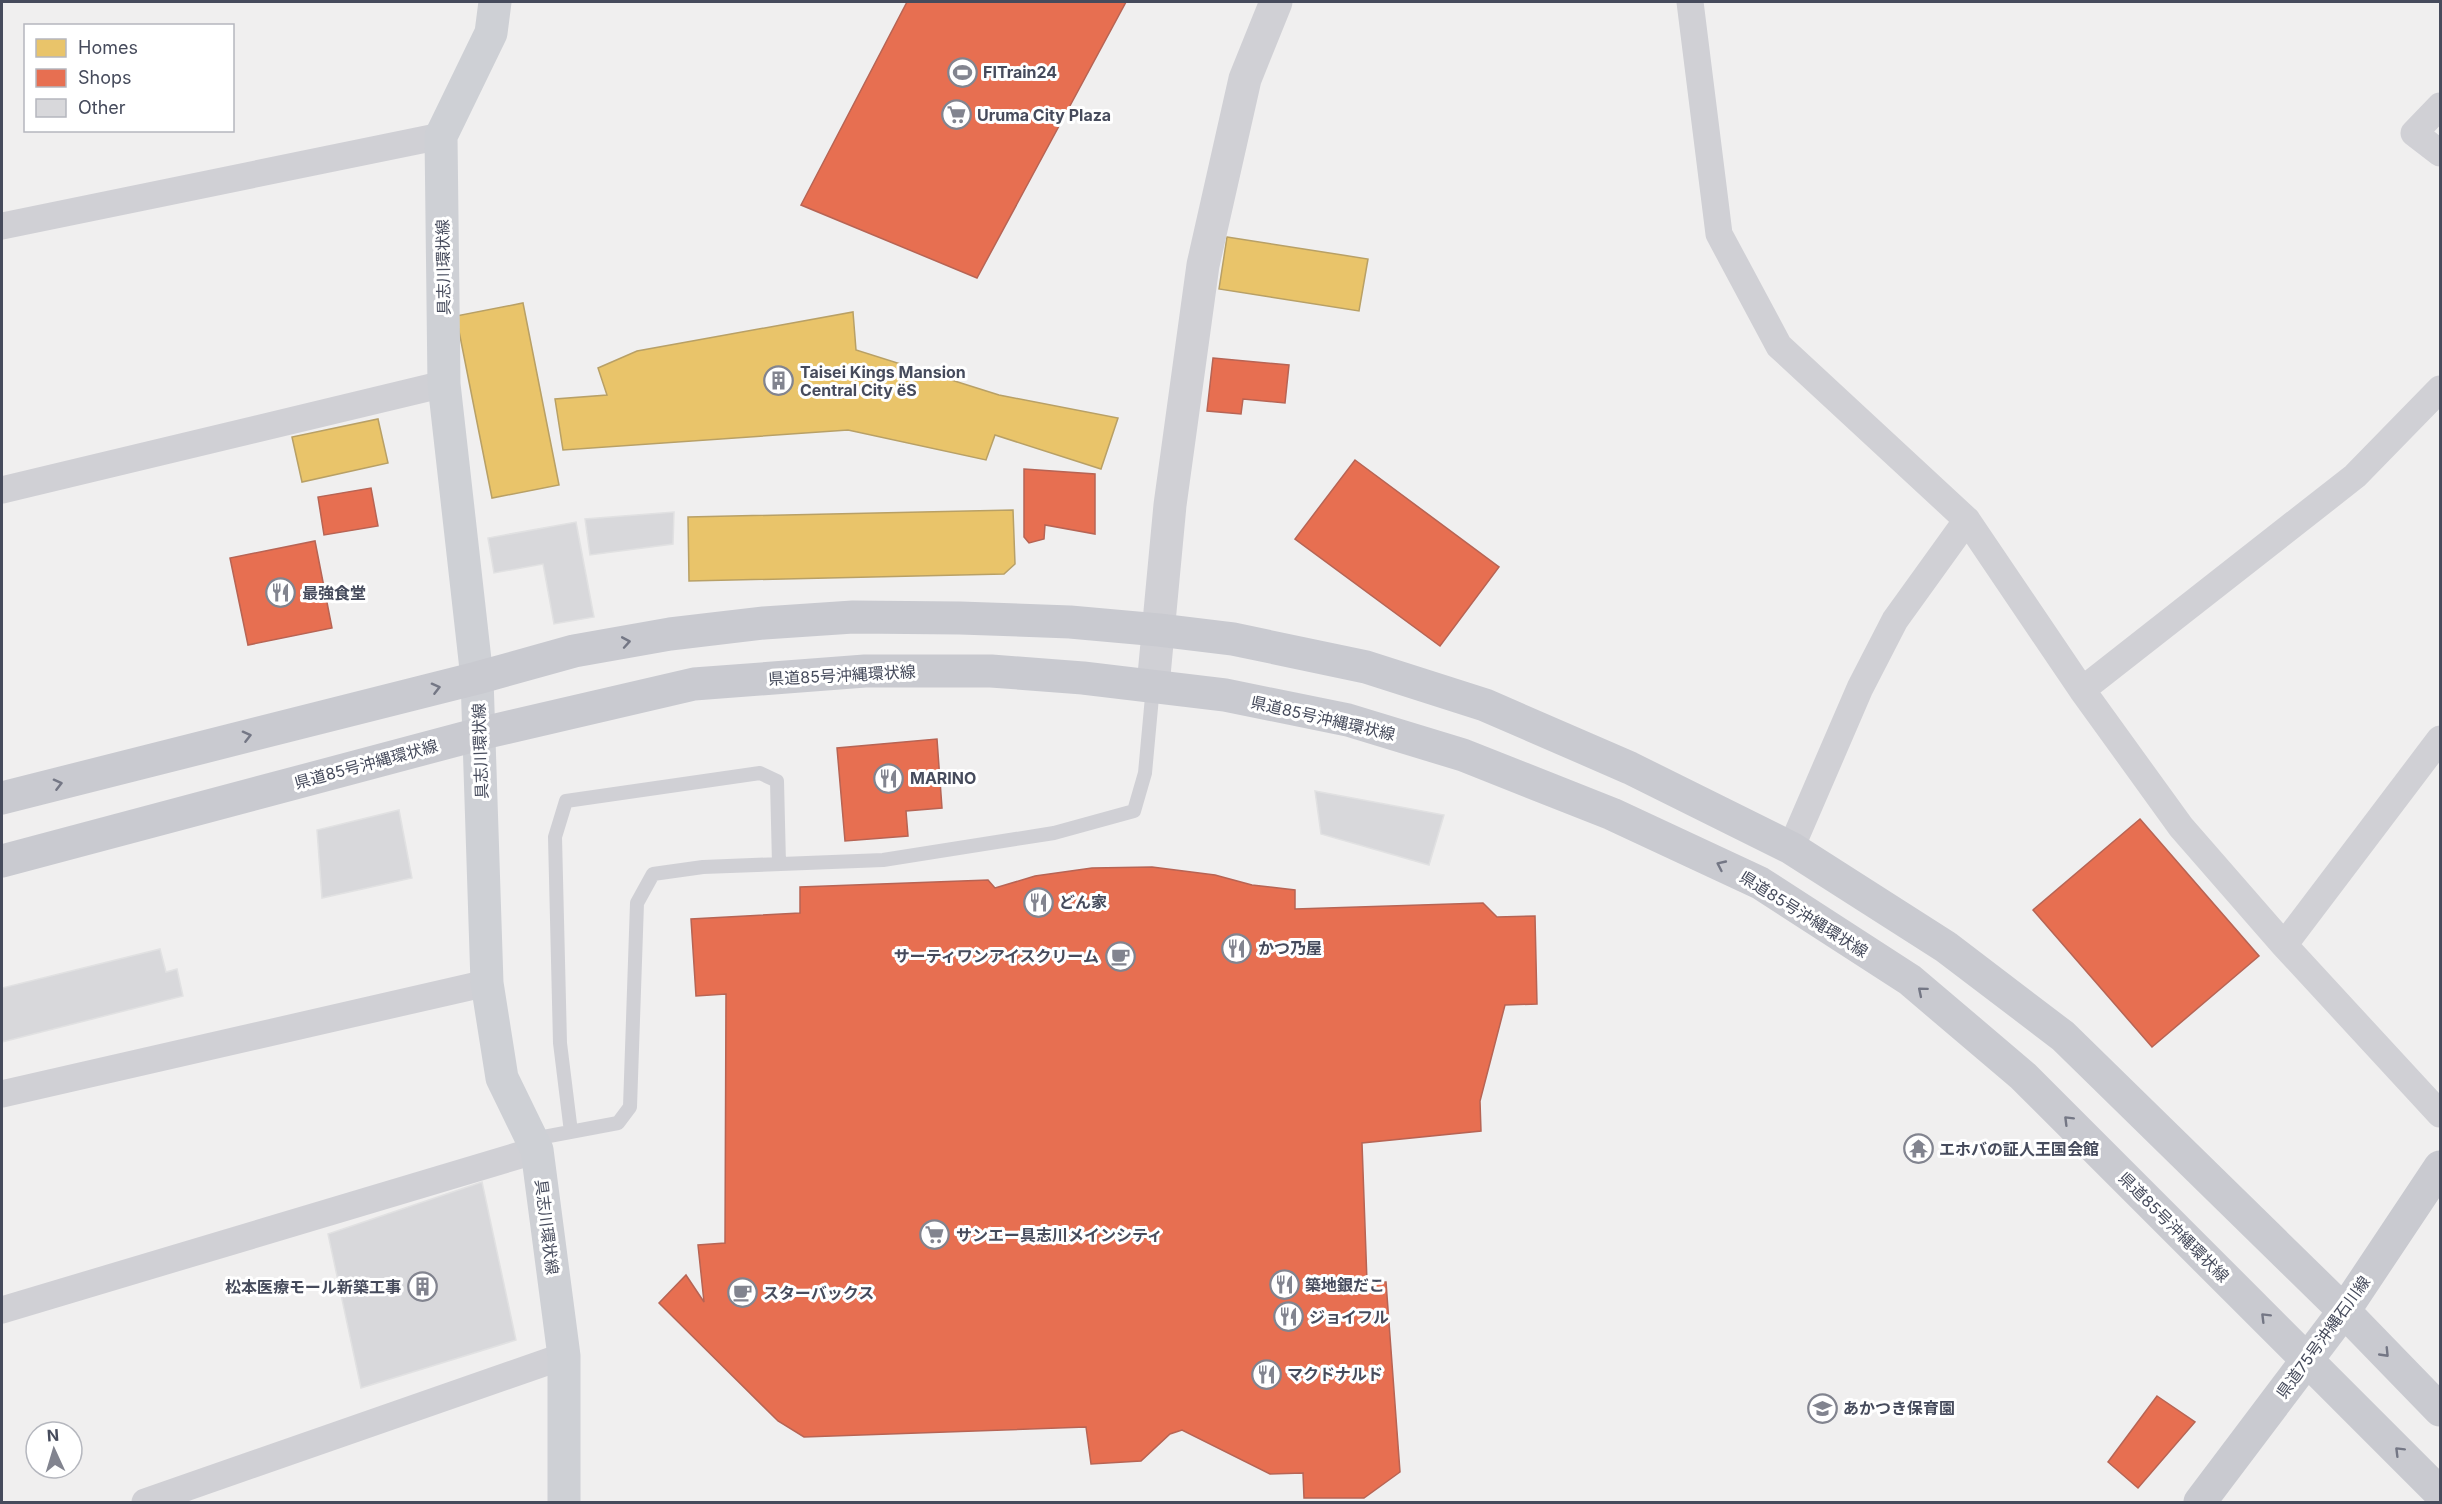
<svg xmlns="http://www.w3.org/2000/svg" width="2442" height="1504" font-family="Inter,'Noto Sans JP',sans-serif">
  <rect width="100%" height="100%" fill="#f0efef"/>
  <!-- homes -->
  <path fill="#e9c46a" stroke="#b8a066" stroke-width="1.5" d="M1227,237L1368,259L1359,311L1219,289Z
    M523,303L559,485L492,498L456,316Z
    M853,312L856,350L999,395L1118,418L1101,469L995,435L986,460L848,430L563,450L555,399L607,395L598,368L637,351Z
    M378,419L388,463L302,482L292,437Z
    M1013,510L1015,564L1004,574L689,581L688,517Z"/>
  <!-- shops -->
  <path fill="#e76f51" stroke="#b76454" stroke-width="1.5" d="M907,2H1126L977,278L801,205Z
    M1213,358L1289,365L1285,403L1243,399L1241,414L1207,411Z
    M1355,460L1499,567L1440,646L1295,539Z
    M1024,469L1095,474V534L1045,525L1044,539L1029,543L1024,537Z
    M371,488L378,526L324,535L318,497Z
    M315,541L332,628L248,645L230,558Z
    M937,739L942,808L906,811L908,836L845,841L837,748Z
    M2140,819L2259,956L2152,1047L2033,910Z
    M1152,867L1215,875L1252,885L1295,890V909L1483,903L1497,917L1535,916L1537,1004L1505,1005L1480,1101L1481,1131L1362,1143L1367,1282H1386L1400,1472L1364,1498H1304L1303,1473L1270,1474L1182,1430L1170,1434L1141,1461L1091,1464L1086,1427L804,1437L778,1421L659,1303L686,1275L704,1302L698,1245L725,1243L726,994L696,996L691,919L800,913V887L988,880L995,888L1035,876L1092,868Z
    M2157,1396L2195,1422L2138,1488L2108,1462Z"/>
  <!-- building -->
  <path fill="#d8d8db" stroke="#e1e1e2" stroke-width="1.5" d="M674,512L673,544L590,555L585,519Z
    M576,522L594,617L554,624L543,564L494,573L488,538Z
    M1315,791L1444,815L1429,865L1321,834Z
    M399,810L412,878L322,898L317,830Z
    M160,949L166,972L177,969L183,996L2,1042V988Z
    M482,1182L516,1340L361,1388L328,1234Z"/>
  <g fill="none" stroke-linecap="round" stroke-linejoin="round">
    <!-- service -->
    <path stroke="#d0d0d5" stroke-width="14" d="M571,1132L560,1043L555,837L566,801L760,773L777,781L779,864
      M533,1139L618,1123L630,1107L637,903L653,874L703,867L883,860L1054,833L1134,811L1145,773L1153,686"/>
    <!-- minor -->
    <path stroke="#d0d0d5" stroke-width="27" d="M1690,2L1719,234L1779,346L1967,520L2082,690L2181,827L2284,945L2440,1114
      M2440,106L2414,133L2440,153
      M2,226L441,136
      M2,490L444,384
      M2082,690L2355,476L2440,389
      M1791,848L1860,688L1895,620L1967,520
      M2284,945L2440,739
      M2,1094L487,983
      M2,1310L537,1150
      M145,1502L564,1356"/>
    <!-- tertiary -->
    <path stroke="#d0d0d5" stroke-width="33" d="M1153,686L1170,505L1203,265L1245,79L1276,2"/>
    <!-- secondary -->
    <path stroke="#ced0d5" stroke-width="33" d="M495,2L491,33L441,136L444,384L477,678L487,983L502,1078L537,1150L564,1356V1502"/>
    <!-- primary -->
    <path stroke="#c9cad0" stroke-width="33" d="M2,798L477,678L574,651L670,634L764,623L853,617L960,618L1070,622L1159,630L1233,639L1366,667L1485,705L1630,768L1791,848L1946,947L2063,1036L2344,1311L2440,1410
      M2,861L479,734L694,684L865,671H991L1083,678L1225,695L1348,720L1463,755L1612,814L1760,883L1910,980L2023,1076L2440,1493
      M2200,1502L2344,1311L2440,1167"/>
  </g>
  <!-- one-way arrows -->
  <defs><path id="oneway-chevron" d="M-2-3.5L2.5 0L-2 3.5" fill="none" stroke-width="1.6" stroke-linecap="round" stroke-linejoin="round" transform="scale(1.5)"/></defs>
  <g stroke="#747785">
    <use href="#oneway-chevron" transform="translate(626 642) rotate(-10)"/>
    <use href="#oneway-chevron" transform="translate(436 688) rotate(-14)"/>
    <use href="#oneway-chevron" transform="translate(247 736) rotate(-14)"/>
    <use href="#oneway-chevron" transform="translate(58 784) rotate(-14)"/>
    <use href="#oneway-chevron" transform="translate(1721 865) rotate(-155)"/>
    <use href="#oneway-chevron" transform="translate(1922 991) rotate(-140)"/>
    <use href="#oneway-chevron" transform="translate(2068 1120) rotate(-135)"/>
    <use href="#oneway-chevron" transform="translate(2265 1317) rotate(-135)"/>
    <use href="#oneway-chevron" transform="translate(2385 1353) rotate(46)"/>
    <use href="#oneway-chevron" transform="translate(2399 1451) rotate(-135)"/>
  </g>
  <!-- icons -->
  <defs>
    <symbol id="stadium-ring" viewBox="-11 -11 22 22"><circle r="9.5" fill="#fff" stroke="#82848f" stroke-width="1.5"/><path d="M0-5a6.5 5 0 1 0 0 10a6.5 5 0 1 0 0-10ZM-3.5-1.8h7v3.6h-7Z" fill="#82848f"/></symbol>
    <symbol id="supermarket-ring" viewBox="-11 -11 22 22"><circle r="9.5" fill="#fff" stroke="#82848f" stroke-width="1.5"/><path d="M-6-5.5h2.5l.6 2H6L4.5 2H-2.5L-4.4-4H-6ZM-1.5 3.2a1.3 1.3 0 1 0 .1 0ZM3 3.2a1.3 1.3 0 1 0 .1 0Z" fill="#82848f"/></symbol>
    <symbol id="building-ring" viewBox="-11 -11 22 22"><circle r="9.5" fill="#fff" stroke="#82848f" stroke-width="1.5"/><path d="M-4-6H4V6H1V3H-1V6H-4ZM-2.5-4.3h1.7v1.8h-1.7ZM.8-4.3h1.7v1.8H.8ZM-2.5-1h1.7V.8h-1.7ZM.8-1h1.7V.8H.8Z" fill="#82848f"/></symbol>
    <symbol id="restaurant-ring" viewBox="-11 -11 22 22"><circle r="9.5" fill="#fff" stroke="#82848f" stroke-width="1.5"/><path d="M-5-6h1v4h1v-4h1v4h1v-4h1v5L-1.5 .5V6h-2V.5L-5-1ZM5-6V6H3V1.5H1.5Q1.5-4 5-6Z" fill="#82848f"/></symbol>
    <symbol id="cafe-ring" viewBox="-11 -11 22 22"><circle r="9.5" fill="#fff" stroke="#82848f" stroke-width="1.5"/><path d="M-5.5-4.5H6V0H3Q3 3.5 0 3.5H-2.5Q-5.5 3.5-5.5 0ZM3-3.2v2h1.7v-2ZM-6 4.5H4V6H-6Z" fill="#82848f"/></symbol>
    <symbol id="temple-ring" viewBox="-11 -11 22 22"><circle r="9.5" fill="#fff" stroke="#82848f" stroke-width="1.5"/><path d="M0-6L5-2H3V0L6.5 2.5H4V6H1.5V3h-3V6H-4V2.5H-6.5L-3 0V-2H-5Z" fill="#82848f"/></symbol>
    <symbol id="school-ring" viewBox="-11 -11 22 22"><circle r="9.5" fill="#fff" stroke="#82848f" stroke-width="1.5"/><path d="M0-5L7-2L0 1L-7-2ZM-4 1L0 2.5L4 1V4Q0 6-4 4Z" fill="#82848f"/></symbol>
  </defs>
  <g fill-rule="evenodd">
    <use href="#stadium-ring" x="946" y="56" width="33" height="33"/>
    <use href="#supermarket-ring" x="940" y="98" width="33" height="33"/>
    <use href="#building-ring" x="762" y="364" width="33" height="33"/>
    <use href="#restaurant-ring" x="264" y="576" width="33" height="33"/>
    <use href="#restaurant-ring" x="872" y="762" width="33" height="33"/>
    <use href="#restaurant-ring" x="1022" y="886" width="33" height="33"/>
    <use href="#restaurant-ring" x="1220" y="932" width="33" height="33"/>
    <use href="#cafe-ring" x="1104" y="940" width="33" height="33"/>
    <use href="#temple-ring" x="1902" y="1132" width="33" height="33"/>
    <use href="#supermarket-ring" x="918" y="1218" width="33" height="33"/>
    <use href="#restaurant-ring" x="1268" y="1268" width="33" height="33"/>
    <use href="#building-ring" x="406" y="1270" width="33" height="33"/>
    <use href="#cafe-ring" x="726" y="1276" width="33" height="33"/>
    <use href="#restaurant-ring" x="1272" y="1300" width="33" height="33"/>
    <use href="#restaurant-ring" x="1250" y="1358" width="33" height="33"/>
    <use href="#school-ring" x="1806" y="1392" width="33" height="33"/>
  </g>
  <g text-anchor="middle" stroke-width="6" stroke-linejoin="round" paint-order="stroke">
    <!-- poi labels -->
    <g font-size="16" font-weight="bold" fill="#464b5c" stroke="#fff" text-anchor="start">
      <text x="983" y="78">FITrain24</text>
      <text x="977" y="121">Uruma City Plaza</text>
      <text x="800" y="378">Taisei Kings Mansion<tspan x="800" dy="18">Central City ëS</tspan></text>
      <text x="302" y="599">最強食堂</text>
      <text x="910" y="784">MARINO</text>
      <text x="1059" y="908">どん家</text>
      <text x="1258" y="954">かつ乃屋</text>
      <text x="1099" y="962" text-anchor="end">サーティワンアイスクリーム</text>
      <text x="1939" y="1155">エホバの証人王国会館</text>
      <text x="956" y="1241">サンエー具志川メインシティ</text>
      <text x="1305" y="1291">築地銀だこ</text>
      <text x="401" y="1293" text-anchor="end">松本医療モール新築工事</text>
      <text x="763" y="1299">スターバックス</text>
      <text x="1309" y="1323">ジョイフル</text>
      <text x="1287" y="1380">マクドナルド</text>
      <text x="1843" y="1414">あかつき保育園</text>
    </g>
    <!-- street labels -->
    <g font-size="16" fill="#464b5c" stroke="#fff">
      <text transform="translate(443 267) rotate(-91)" y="6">具志川環状線</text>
      <text transform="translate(842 675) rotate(-3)" y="6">県道85号沖縄環状線</text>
      <text transform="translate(1323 718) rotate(13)" y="6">県道85号沖縄環状線</text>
      <text transform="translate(480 751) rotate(-92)" y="6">具志川環状線</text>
      <text transform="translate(366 764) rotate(-15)" y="6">県道85号沖縄環状線</text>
      <text transform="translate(1804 914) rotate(32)" y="6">県道85号沖縄環状線</text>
      <text transform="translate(547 1227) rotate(83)" y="6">具志川環状線</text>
      <text transform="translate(2174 1227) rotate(45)" y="6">県道85号沖縄環状線</text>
      <text transform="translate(2323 1337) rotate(-54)" y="6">県道75号沖縄石川線</text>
    </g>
  </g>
  <!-- border -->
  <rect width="2442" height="1504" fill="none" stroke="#464b5c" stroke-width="6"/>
  <!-- legend -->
  <rect x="24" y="24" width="210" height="108" fill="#ffffff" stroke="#b5b7be" stroke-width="1.5"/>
  <rect x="36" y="39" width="30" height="18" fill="#e9c46a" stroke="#b5b7be" stroke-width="1.5"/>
  <text x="78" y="54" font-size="18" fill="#464b5c">Homes</text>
  <rect x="36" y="69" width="30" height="18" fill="#e76f51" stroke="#b5b7be" stroke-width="1.5"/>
  <text x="78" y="84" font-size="18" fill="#464b5c">Shops</text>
  <rect x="36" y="99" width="30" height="18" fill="#d8d8db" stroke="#b5b7be" stroke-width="1.5"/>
  <text x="78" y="114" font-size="18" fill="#464b5c">Other</text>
  <!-- north arrow -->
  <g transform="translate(54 1450) rotate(356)"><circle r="28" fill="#ffffff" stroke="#b5b7be" stroke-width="1.5"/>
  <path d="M0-4.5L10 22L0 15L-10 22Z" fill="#82848f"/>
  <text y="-9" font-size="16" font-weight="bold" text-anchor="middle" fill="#464b5c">N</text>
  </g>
</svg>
